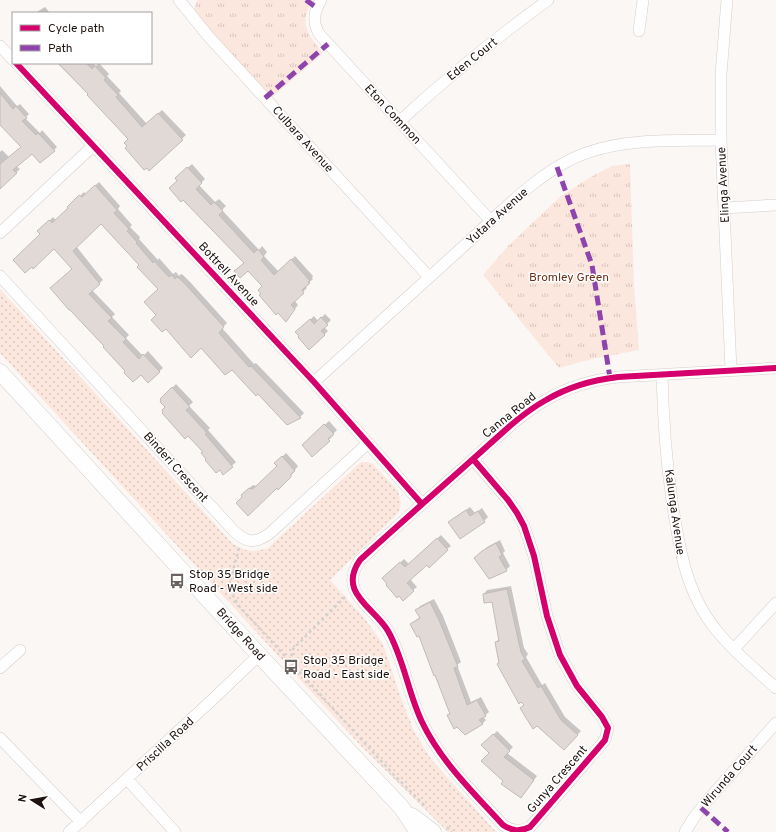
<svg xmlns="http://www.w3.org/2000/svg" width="776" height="832" font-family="Overpass,sans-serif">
  <defs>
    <pattern id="grass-dots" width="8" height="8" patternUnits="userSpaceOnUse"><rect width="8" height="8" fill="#fce7de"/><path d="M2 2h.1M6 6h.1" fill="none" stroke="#d8c5bd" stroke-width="1.8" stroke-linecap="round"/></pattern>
    <pattern id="park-tufts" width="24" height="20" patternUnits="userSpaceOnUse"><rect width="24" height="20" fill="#fce7de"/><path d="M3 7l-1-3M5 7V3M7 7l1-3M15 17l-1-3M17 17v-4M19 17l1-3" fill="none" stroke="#d8c5bd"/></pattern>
  </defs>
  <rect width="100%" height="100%" fill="#faf7f5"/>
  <!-- grass -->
  <path fill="url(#grass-dots)" d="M0,289L231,542C246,552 251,553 268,548L361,462L372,463L398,491L401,503L399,512L330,580L365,619L383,644L401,698L414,731L431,759L496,832H448L361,746L0,353Z"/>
  <!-- park -->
  <path fill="url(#park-tufts)" d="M197,0H313C312,4 308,8 307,12C301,28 313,41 323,53L270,99L198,19L194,10Z
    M630,164L634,285L639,350L592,359L559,368L483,275L508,246L561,196L589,178L612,166Z"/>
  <!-- shadow -->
  <path fill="#0003" d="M45,7L50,13H35Z
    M57,63H93L96,66L99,63L109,74L107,76L121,91L119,93L147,124L162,110L186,135L149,169L128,146L129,139L89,94Z
    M0,86L17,106L20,104L29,114L25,118L40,133L42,130L57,147L54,150L32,153L16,166L20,169L0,188V152L2,150L9,157L22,147L0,123Z
    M192,164L205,179L199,185L215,202L219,199L226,206L222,210L259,250L262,246L267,252L264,256L279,272L295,256L313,276L312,278L313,279L305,286L307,288L294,300L298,305L286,321L262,294L263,286L176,178Z
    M99,182L120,206L118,209L132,225L130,227L140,237L139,239L158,260L159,258L173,274L176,272L179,276L181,274L183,275L191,283L227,323L222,328L254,364L256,363L304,413L300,417L287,424L258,393L232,369L157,315L159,289L140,265L102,223L76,246L103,280L92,290L115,314L112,317L129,335L126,338L143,356L148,351L163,368L148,382L141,374L127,371L70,308L73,268L39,231L53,217L56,220L84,192L86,194Z
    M325,314L331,320L324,327L328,331L324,335L300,336L297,332L314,316L318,321Z
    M176,384L193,402L189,406L210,428L208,430L236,462L224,473L208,459L204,452L166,407L161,399Z
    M329,421L337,430L332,435L333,436L312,455L303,445Z
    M286,453L298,466L295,470L294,472L278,488L277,487L243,497L246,491L253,485L256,486L260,483L278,466L276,463Z
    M470,507L475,513L482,508L488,517L484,521L453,519Z
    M441,535L451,546L427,564L410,579L417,587L413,590L388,584L387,575L404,559L409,564Z
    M500,540L505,551L503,553L510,566L506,570L476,558L487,547Z
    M511,586L524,648L528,654L526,657L542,685L545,683L565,717L581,731L568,745L525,705L500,663L496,642L500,638L493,601L484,594L487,590Z
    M434,599L443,616L461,662L457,665L471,702L481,697L489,712L483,717L486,720L483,723L465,734L448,715L451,713L419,634L411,624L420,617L417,610L420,606Z
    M497,731L513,747L507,753L537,776L521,797L504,781L490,753L483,745Z"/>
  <!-- building -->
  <path fill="#e1d9d6" stroke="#c2bbb8" d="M58,63H86L92,69L95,66L106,78L104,80L118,95L116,97L142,127L158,113L183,140L149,171L147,168L144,170L125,148L127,146L124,143L128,139L87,95L88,94Z
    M0,93L13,109L16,106L27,118L22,121L36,135L38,133L55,151L40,163L32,154L13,170L17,173L0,189V164L21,147L0,125Z
    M187,167L202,183L196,189L211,205L214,202L223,211L219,215L254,253L258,249L264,257L261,260L274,275L291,259L310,281L308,282L310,283L302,290L304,293L291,305L295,309L286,322L278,313L276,315L259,295L261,294L258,290L262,286L248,271L240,278L234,271L244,263L183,200L181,202L169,188L177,181L175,178Z
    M95,185L117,210L114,213L129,229L127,231L137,242L136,243L153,263L154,261L169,277L172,275L175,279L177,277L179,278L187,286L224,327L219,333L249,367L251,366L301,418L287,425L258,394L256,396L232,370L225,375L201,348L191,358L166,329L162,332L151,320L156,315L144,302L158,289L137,267L139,265L101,224L73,251L100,284L89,294L112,318L108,321L126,339L123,342L139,359L143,354L160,372L148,383L141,375L133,382L124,373L125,371L103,347L104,346L70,310H69L50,288L72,269L54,249L33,269L32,267L25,273L13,260L40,234L37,231L49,220L52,223L68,208L67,207L79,195L82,197Z
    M321,317L328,325L321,331L325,335L309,350L298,337L299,336L295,332L310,319L314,324Z
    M172,387L190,407L186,410L207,433L205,434L233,467L223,475L220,470L216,473L205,460L206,459L201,453L203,452L188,436L185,439L162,413L163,412L162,410L165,407L160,402L161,400L160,399Z
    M324,424L334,434L328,439L330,441L312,457L302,445Z
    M282,456L295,471L291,474V477L278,490L277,488L248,516L236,503L242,497L241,495L249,488L252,489L255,487L277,466L274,463Z
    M466,510L470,516L478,511L485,522L460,539L448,522Z
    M437,538L448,550L429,568L427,565L407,583L414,591L403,601L399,596L397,598L386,585L387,584L382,578L400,562L405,567Z
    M496,543L502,555L499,557L507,571L489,579L474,558L482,551Z
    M507,589L521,652L525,659L522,661L538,688L541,686L561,720L578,735L564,750L537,726L533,729L520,708L524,705L521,702L519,704L497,664L499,663L495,642L499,641L492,602L484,603L483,594Z
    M430,602L439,620L458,667L454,668L467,705L477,700L486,716L479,720L483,724L465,735L457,727L454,729L447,715L450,714L435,675L434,676L419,636L417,637L410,624L420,618L415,610Z
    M493,734L510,751L504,757L534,780L521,798L501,784L503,781L481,761L489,753L481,745Z"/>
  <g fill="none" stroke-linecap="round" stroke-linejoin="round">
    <defs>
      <path id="minor" d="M179,0L209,37L429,277
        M321,0C314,11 312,24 320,35L491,221
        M727,0L721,74V140L731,370
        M639,31L643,0
        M0,46L13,60
        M16,63L314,382L421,503
        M400,121C446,78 496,38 548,0
        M725,208L776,205
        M0,233L94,145
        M0,276L233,530C246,543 254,544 269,534L368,443
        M662,374C663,416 666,459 672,501C679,547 686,594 717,631C734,652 756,670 776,688
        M314,382C365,336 415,290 466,244C501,212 543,167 589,152C630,138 678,141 721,140
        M473,459L508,500L517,513L524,526L534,556L547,616L560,655L577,686L602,717L608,728L605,740L600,746L530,827C520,832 512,831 503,825C474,793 441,762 422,722C408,693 404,659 388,631C374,607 337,593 360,560C397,526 435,493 473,459C496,439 519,415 546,400C568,387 592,380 618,377L776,368
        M734,649L776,603
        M0,668L20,650
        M0,738L81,822
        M127,779L175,832
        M69,832L212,700L259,655
        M685,832L695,816L707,801L776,723"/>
      <path id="secondary" d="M0,372L259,655L401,807L418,832
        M412,816L433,832"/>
    </defs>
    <!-- minor casing -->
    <use href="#minor" stroke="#d5cecb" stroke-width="12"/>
    <!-- secondary casing -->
    <use href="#secondary" stroke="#d5cecb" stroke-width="17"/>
    <!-- path -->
    <path stroke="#d3d2d1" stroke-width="2.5" stroke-dasharray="3 3" stroke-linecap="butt" d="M239,548L231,578L232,594L239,606L395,776L427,808
      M290,662L293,649L345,597
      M447,827L452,832"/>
    <!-- minor -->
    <use href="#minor" stroke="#fefefe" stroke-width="11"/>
    <!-- secondary -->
    <use href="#secondary" stroke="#fefefe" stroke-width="16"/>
    <!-- quiet -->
    <path stroke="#8e44ad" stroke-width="5" stroke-dasharray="10 5" stroke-linecap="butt" d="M306,0L317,8
      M265,98L328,44
      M557,167L592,265L610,378
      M701,808L728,832"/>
    <defs>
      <path id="cycleway" d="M16,63L314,382L421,503
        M473,459L508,500L517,513L524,526L534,556L547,616L560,655L577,686L602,717L608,728L605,740L600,746L530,827C520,832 512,831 503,825C474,793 441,762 422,722C408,693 404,659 388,631C374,607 337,593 360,560C397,526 435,493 473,459C496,439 519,415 546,400C568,387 592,380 618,377L776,368"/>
    </defs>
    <!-- cycleway casing -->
    <use href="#cycleway" stroke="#fff" stroke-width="8"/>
    <!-- cycleway -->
    <use href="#cycleway" stroke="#d6006c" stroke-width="6"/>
  </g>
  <!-- icons -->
  <defs>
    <symbol id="bus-bare" viewBox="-9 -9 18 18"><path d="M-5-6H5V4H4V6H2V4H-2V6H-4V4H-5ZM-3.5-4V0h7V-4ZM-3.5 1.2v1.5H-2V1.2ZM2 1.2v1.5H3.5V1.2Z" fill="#6a625f" stroke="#fff" stroke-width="2.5" paint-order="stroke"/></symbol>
  </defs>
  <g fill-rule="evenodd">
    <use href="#bus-bare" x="166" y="570" width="22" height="22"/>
    <use href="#bus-bare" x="280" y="656" width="22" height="22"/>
  </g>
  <g text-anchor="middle" stroke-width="3" stroke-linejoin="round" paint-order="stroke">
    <!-- street labels -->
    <g font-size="12" fill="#1d120e" stroke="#fff">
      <text transform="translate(472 59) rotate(-39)" y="4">Eden Court</text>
      <text transform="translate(393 114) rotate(47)" y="4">Eton Common</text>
      <text transform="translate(303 139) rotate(48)" y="4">Culbara Avenue</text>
      <text transform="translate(723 185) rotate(-93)" y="4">Elinga Avenue</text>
      <text transform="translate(497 216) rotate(-42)" y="4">Yutara Avenue</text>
      <text transform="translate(229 274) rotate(47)" y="4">Bottrell Avenue</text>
      <text transform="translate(509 415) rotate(-39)" y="4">Canna Road</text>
      <text transform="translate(176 467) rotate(48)" y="4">Binderi Crescent</text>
      <text transform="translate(675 512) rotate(82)" y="4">Kalunga Avenue</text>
      <text transform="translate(241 634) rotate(48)" y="4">Bridge Road</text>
      <text transform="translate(165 744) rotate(-43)" y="4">Priscilla Road</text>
      <text transform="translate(729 776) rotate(-49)" y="4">Wirunda Court</text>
      <text transform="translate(557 779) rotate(-49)" y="4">Gunya Crescent</text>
    </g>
    <!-- park labels -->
    <g font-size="12" fill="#6a3017" stroke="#fff">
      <text x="569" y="281">Bromley Green</text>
    </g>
    <!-- poi labels -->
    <g font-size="12" fill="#1d120e" stroke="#fff" text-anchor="start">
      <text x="189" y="578">Stop 35 Bridge<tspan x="189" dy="14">Road - West side</tspan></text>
      <text x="303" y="664">Stop 35 Bridge<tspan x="303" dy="14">Road - East side</tspan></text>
    </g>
  </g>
  <!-- legend -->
  <rect x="12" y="12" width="140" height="52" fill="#ffffff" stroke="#a5a09f"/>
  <rect x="20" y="25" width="20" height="6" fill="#d6006c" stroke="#a5a09f"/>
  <text x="48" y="32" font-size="12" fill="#1d120e">Cycle path</text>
  <rect x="20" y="45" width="20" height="6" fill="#8e44ad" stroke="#a5a09f"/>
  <text x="48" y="52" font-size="12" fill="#1d120e">Path</text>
  <!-- north arrow -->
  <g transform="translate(32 800) rotate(281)" stroke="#ffffff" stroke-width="3" paint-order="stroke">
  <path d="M0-3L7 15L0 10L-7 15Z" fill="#1d120e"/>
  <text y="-6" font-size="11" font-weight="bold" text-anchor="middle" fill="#1d120e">N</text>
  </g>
</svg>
